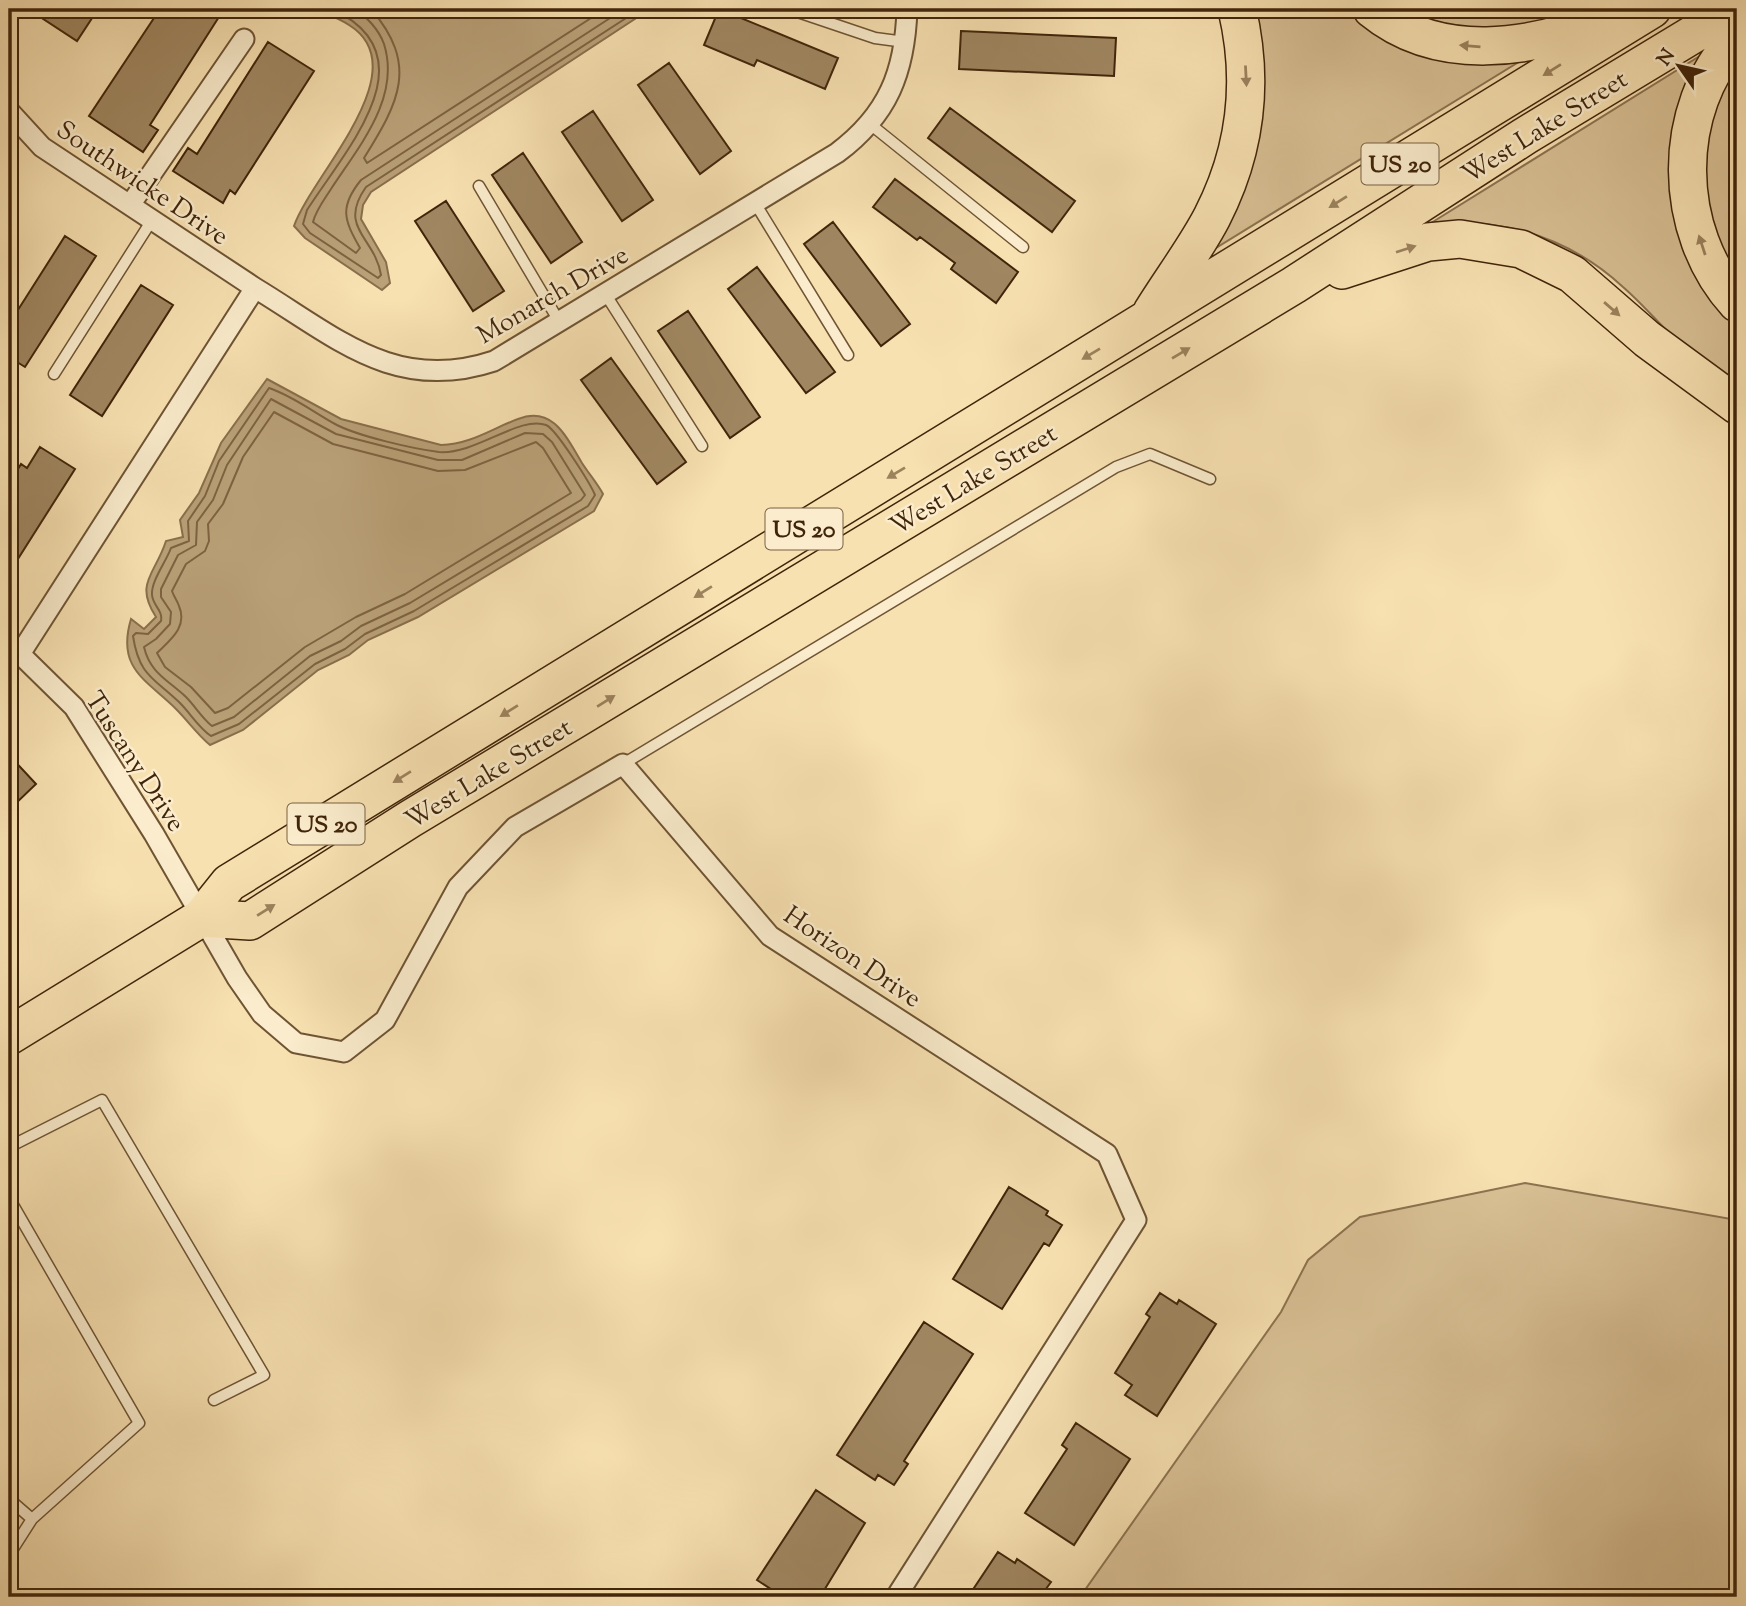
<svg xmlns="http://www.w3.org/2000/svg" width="1746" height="1606" font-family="'Sorts Mill Goudy',serif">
  <rect width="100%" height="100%" fill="#f8e1b1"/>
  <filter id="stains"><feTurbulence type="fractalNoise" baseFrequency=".00286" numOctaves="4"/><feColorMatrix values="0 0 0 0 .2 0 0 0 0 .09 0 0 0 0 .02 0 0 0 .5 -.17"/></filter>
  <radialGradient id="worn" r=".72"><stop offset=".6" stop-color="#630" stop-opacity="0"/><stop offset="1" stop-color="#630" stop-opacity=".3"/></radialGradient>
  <!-- green -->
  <path fill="#d9c195" stroke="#8d7350" stroke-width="2" d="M1254,9H1346L1368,24L1522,60L1211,251Z
    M1401,9H1586C1528,39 1459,35 1401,9Z
    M1711,49L1683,110L1724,308L1737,322V384C1721,373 1704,363 1688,351C1665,331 1646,307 1623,287C1569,237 1504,218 1431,223Z
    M1737,64V274C1707,232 1696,168 1711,118C1718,99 1727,82 1737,64Z
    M1525,1183L1737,1220V1597H1080L1281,1312L1308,1260L1360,1217Z"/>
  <!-- water -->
  <path fill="#baa178" stroke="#8a6f4c" stroke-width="2" d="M315,9H650L371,192L363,205L361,219L386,262L390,283L382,290L305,238L294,226C311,176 420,69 349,25C339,18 326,14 315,9Z
    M267,379L341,419L441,445C471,444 491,429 518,419C553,405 567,438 582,463C589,474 597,483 603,494L594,511L418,617L368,640L349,655L318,670L243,730L210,745C197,734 188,721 176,709C147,680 116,669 131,619L144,629L156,617C134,583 155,575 166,541L183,537L180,520L199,493L221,443Z"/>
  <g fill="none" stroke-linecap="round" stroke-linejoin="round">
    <!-- shore -->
    <path stroke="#7e6341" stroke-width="2" d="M332,9C433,56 346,149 307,210L303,224L310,233L378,278L381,275C375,237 337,228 366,187L640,9
      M353,9C366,15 379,30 384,44C401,98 359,146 331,189C324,200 316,210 313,222L356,253L360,248C344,220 339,207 361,180L624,9
      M371,9C419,65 399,102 364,158L367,163L605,9
      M269,388C293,396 313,412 335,424C357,436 414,449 439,452C475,455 520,415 546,425C556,429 590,483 595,495L588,506L414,611L365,634L345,649L315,664L239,724L211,736C198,727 191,714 180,703C154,678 139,676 133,636L136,633L148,634L161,621C163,610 153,606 152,595C151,581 166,562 171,548L189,541L188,521L205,496L219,461Z
      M271,399L336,434L438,460H462L525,433L543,434L552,442L585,495L581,500L410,603L361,626L341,641L310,656L234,717L212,726C202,718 195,706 186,697C168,680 150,673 144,647L156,639L170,624L171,612L161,597V589L178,555L196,545L197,522L213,500L227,465Z
      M274,412L333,444L438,471L465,470L536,442L543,448L571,493L405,594L356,617L305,647L228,708L215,713L191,687L165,667L157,653C170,640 188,627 179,606C177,600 174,597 172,591L186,564L205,551L209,541L208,524L223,504L243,457Z"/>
  </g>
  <!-- building -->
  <path fill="#a08761" stroke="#41250a" stroke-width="2" d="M28,9H98L77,41Z
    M160,9H224L150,125L158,130L143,152L89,116Z
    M719,9L838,58L825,89L757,60L754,66L704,45Z
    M961,31L1116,38L1114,76L959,69Z
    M268,42L314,71L235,194L230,190L223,203L173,171L188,148L197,154Z
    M669,63L731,151L700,174L638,85Z
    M950,108L1075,201L1052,232L928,138Z
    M593,111L653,200L622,221L562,132Z
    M523,153L582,242L551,263L492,175Z
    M895,179L1018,272L996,303L951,269L955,263L920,237L917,240L873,207Z
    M446,201L504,291L473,311L415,221Z
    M833,222L910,324L881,346L804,244Z
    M65,236L96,256L25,367L9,357V324Z
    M757,267L835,372L806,393L728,289Z
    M141,285L173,305L102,416L70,395Z
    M688,311L760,417L730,438L658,331Z
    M611,358L686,462L657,484L581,380Z
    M40,447L75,469L9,573V484L21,464L27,468Z
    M9,755L36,784L9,810Z
    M1009,1187L1048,1211L1046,1215L1062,1225L1049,1246L1044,1243L1002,1309L953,1279Z
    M1160,1293L1177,1304L1179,1300L1216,1324L1157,1416L1125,1395L1132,1385L1115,1373L1150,1317L1146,1314Z
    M924,1322L973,1354L904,1461L908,1464L894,1485L878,1475L875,1480L837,1455Z
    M1076,1423L1130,1459L1074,1545L1025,1513L1067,1449L1062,1445Z
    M816,1490L865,1523L820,1597H783L757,1580Z
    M998,1552L1015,1563L1017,1559L1051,1582L1040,1597H968Z"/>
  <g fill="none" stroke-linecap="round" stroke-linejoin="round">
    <defs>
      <path id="lane" d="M789,9L875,38L905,42
        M907,10L979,9
        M870,124L1023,247
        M479,186L560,323
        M755,203L848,355
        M606,295L702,446
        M54,374L152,220
        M623,764L1116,467L1150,454L1210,479
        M9,1147L102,1100L264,1375L214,1400
        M9,1198L139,1423L32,1519L9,1499
        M9,1555L32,1519"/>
      <path id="street" d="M9,111L42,147L255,288
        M130,205L244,39
        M9,648L20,654L74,707L154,834L237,978L262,1014L296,1043L344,1052L385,1020L458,887L515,827L623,764L770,936L1107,1154L1136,1220L896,1597
        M20,654L255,288C336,337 395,394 494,361L837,153C888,115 905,72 907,9"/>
      <path id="highway" d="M1372,9C1439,64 1532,49 1606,19
        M1737,38C1670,109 1672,232 1737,303
        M1342,270L1428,242L1460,239L1521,249L1572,274L1647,339L1737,405
        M1152,312C1171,281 1196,248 1212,217C1246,151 1254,81 1237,9
        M201,918L250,921L410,819L1294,285L1525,136L1735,9
        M9,1036L201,918L229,883L1652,9"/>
    </defs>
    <!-- lane casing -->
    <use href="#lane" stroke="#6f5434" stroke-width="13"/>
    <!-- street casing -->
    <use href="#street" stroke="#6f5434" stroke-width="23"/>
    <!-- highway casing -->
    <use href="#highway" stroke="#41250a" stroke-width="40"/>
    <!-- lane -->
    <use href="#lane" stroke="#faeccc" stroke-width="10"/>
    <!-- street -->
    <use href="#street" stroke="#faeccc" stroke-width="19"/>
    <!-- highway -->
    <use href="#highway" stroke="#f8e1b1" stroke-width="37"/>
  </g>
  <!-- one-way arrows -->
  <defs><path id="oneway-solid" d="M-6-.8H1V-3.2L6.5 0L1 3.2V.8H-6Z" transform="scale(1.75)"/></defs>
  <g fill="#9c835e">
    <use href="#oneway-solid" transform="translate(1470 46) rotate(-175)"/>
    <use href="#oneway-solid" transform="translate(1552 70) rotate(148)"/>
    <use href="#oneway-solid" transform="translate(1246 76) rotate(87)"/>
    <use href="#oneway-solid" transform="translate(1338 202) rotate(148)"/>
    <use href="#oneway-solid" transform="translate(1702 245) rotate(-108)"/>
    <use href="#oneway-solid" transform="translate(1406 249) rotate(-18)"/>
    <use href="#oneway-solid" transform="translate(1612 309) rotate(41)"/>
    <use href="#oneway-solid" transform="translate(1181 353) rotate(-31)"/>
    <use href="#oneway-solid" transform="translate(1091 354) rotate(149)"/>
    <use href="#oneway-solid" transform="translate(896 473) rotate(149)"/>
    <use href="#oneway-solid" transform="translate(703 592) rotate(148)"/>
    <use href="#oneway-solid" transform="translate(606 701) rotate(-32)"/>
    <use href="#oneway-solid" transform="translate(509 711) rotate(148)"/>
    <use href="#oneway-solid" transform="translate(402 777) rotate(148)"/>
    <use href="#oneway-solid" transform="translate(266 910) rotate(-32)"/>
  </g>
  <g text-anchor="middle" stroke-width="5" stroke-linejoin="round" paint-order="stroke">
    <!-- shield labels -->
    <g fill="#faeccc" stroke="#786144" stroke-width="2">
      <rect x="1361.5" y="143.5" width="77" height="41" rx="5"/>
      <rect x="765.5" y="508.5" width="77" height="41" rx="5"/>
      <rect x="287.5" y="803.5" width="77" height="41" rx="5"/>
    </g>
    <g font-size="24" font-weight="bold" fill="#41250a">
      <text x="1400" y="172">US 20</text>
      <text x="804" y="537">US 20</text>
      <text x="326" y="832">US 20</text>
    </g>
    <!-- street labels -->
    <g font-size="26" fill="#41250a" stroke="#faeccc">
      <text transform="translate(1544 126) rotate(-32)" y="9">West Lake Street</text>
      <text transform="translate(143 182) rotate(34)" y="9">Southwicke Drive</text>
      <text transform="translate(552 294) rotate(-30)" y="9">Monarch Drive</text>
      <text transform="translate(973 479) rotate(-31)" y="9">West Lake Street</text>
      <text transform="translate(136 761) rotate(57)" y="9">Tuscany Drive</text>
      <text transform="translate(488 773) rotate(-31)" y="9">West Lake Street</text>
      <text transform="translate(853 956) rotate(34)" y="9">Horizon Drive</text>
    </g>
  </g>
  <!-- margin -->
  <rect width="1746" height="1606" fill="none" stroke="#f8e1b1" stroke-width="35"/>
  <rect x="10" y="10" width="1725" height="1585" fill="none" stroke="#41250a" stroke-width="3.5"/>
  <rect x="18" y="18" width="1711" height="1571" fill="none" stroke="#41250a" stroke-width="2"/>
  <!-- north arrow -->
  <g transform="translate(1679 66) rotate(304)" stroke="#faeccc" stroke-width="5" paint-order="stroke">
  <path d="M0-5L12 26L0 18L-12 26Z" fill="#41250a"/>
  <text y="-10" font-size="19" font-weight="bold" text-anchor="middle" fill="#41250a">N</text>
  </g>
  <rect width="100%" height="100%" filter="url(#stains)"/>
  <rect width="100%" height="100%" fill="url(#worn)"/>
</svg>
